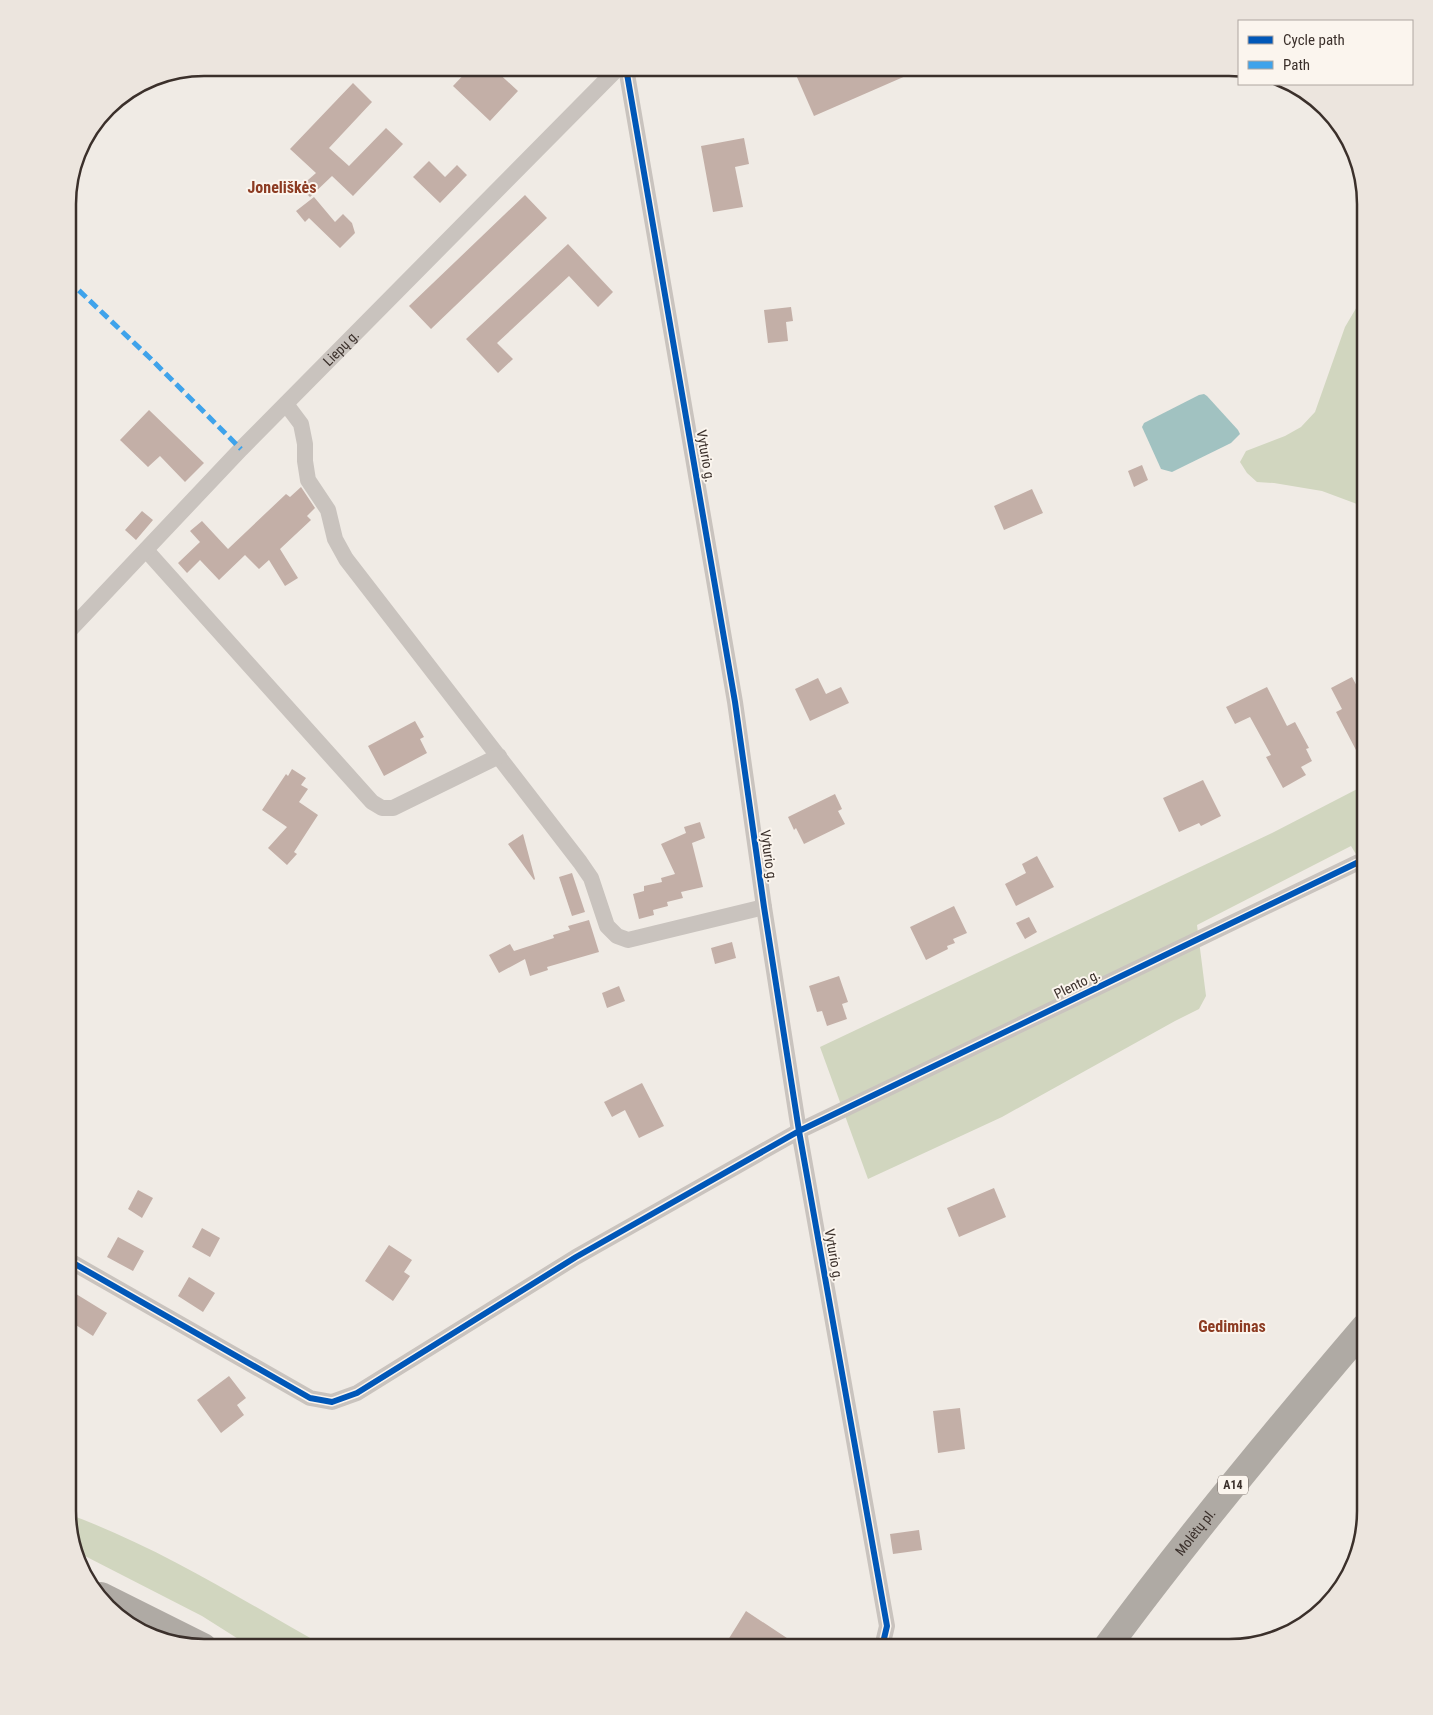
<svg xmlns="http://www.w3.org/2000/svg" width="1433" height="1715" font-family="'Roboto Condensed',sans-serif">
  <rect width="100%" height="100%" fill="#f0ebe5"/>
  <!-- green -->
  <path fill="#d1d6bf" d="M1365,293V507L1322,491L1274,483L1257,482L1247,473L1240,462L1246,451L1285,436L1301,427L1315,412L1345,327Z
    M1365,785V869L1351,846L1197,925L1206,996L1199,1009L1175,1021L1002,1117L868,1179L820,1047L1274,832Z
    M68,1514C159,1547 242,1600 326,1647H251L202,1616L81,1554Z"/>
  <!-- water -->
  <path fill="#a1c2c1" d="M1204,394L1207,396L1238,430L1240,434L1231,443L1172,472L1161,469L1142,427L1144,423L1199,395Z"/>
  <!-- building -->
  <path fill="#c3afa7" d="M470,68H493L518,91L490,121L453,86Z
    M793,68H924L814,116Z
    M353,83L372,102L329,148L349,166L386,128L403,144L353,196L332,176L310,197L300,187L316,173L290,149Z
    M744,138L749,164L735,167L743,207L713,212L701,146Z
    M429,161L445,177L457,165L467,175L440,203L413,177Z
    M525,195L547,218L431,329L409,306Z
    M314,197L335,222L343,214L352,223L355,233L340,248L309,218L305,222L296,211Z
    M568,244L613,292L598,307L569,276L497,343L513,359L498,373L466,339Z
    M791,307L793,321L786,322L788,341L768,343L764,310Z
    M149,410L204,463L185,482L160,456L148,467L120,440Z
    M1142,465L1148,480L1134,487L1128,471Z
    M301,487L315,508L307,516L311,520L280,549L298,578L285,586L269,560L259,569L245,555L219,580L200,560L187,573L178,563L200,542L190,531L202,521L228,549L286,494L290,497Z
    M1032,489L1043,513L1004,530L994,506Z
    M142,511L153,520L136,540L125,530Z
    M1352,677L1366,703V769L1336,712L1342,709L1331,688Z
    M818,678L826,694L841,687L849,703L810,721L795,689Z
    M1267,687L1287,726L1295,722L1309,748L1306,749L1312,761L1301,767L1306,775L1283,788L1266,757L1271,755L1250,717L1235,724L1226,707Z
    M415,721L424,737L420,739L427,753L384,776L368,746Z
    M292,769L306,778L301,785L308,789L299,802L318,815L294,852L297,854L287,865L268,848L287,827L262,810L286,774L288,776Z
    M1203,780L1221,816L1201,826L1199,823L1179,832L1163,798Z
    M835,794L842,809L838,811L845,824L804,844L796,828L794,830L788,817Z
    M700,822L705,838L692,843L703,887L681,892L683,898L667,902L668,906L653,910L654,915L639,919L633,894L644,891V886L662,882L661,878L675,874L661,844L686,833L684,827Z
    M523,834L535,879L534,880L508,844Z
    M1037,856L1054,887L1016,906L1005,884L1026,873L1022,864Z
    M572,873L585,912L572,916L559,877Z
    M954,906L967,933L953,939L955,943L947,946L948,949L926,960L910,927Z
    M1029,917L1037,932L1025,939L1016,923Z
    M589,920L599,952L547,967L548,970L530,976L525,959L499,973L489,955L510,944L514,951L554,938L553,935L570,930L568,926Z
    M732,942L736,958L715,964L711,948Z
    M839,976L848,1002L842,1004L847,1019L827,1026L822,1011L817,1012L809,986Z
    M619,986L625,1001L607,1008L602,993Z
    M642,1083L664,1126L639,1138L625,1110L612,1117L604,1102Z
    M994,1188L1006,1217L959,1237L947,1208Z
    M138,1190L153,1198L142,1218L128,1209Z
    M202,1228L220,1238L210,1257L192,1247Z
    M118,1237L144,1251L133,1271L107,1257Z
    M389,1245L412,1260L404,1272L410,1276L393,1301L365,1281Z
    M189,1277L215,1293L203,1312L178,1296Z
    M68,1289L107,1313L93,1336L68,1320Z
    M229,1376L246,1398L237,1405L244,1415L221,1433L197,1400Z
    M960,1408L965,1449L938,1453L933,1411Z
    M919,1530L922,1550L893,1554L890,1534Z
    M746,1611L802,1648H723Z"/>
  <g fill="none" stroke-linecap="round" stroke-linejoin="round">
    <!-- street -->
    <g stroke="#c9c3be" stroke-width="16">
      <path d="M626,68L735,702L764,907L799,1131L887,1626L882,1647"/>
      <path d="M286,404L301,424L305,444V461L308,480L328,510L335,539L346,559L580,862L591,878L607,926L617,936L628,940L764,907"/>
      <path d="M146,550L372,802L382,808H393L499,756"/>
      <path id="s1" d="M68,632L241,449L618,68"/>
      <path d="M68,1260L310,1398L332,1402L357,1393L576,1257L799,1131L1365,859"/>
    </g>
    <!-- highway -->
    <g stroke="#afaaa4" stroke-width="28">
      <path d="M101,1596L203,1647"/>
      <path id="s2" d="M1107,1647C1188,1537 1276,1431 1365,1327"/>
    </g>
    <!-- quiet -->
    <path stroke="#3fa3eb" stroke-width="5" stroke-dasharray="10 5" stroke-linecap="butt" d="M68,280L150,358L241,449"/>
    <defs>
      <path id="cycleway" d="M626,68L735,702L764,907L799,1131L887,1626L882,1647
        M68,1260L310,1398L332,1402L357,1393L576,1257L799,1131L1365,859"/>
    </defs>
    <!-- cycleway casing -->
    <use href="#cycleway" stroke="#fbf5ee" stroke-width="9"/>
    <!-- cycleway -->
    <use href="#cycleway" stroke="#0057b8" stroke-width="6"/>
  </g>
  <g text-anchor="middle" stroke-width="4" stroke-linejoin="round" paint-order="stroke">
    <!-- shield labels -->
    <rect fill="#fbf5ee" stroke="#756b66" stroke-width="1" x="1218" y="1475.5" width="30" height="19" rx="4"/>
    <g font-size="12" font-weight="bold" fill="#3b302b">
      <text x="1233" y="1489">A14</text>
    </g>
    <!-- street labels -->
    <g font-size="14" fill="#3b302b" stroke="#fbf5ee">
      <text dy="5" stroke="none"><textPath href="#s1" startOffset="394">Liepų g.</textPath></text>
      <text transform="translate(706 456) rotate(80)" y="5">Vyturio g.</text>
      <text transform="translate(769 856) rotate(82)" y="5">Vyturio g.</text>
      <text transform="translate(1077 984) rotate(-26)" y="5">Plento g.</text>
      <text transform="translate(834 1255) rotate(80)" y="5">Vyturio g.</text>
      <text dy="5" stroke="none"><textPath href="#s2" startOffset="145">Molėtų pl.</textPath></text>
    </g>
    <!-- quarter labels -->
    <g font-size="16" font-weight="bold" fill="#8c3b22" stroke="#fbf5ee">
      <text x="282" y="193">Joneliškės</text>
      <text x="1232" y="1332">Gediminas</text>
    </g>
  </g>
  <!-- crop -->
  <path d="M0 0H1433V1715H0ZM204 76H1229A128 128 0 0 1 1357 204V1511A128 128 0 0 1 1229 1639H204A128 128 0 0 1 76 1511V204A128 128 0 0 1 204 76Z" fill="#ece5de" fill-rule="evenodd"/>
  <path fill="none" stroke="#3b302b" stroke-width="2.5" d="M204 76H1229A128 128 0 0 1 1357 204V1511A128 128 0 0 1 1229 1639H204A128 128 0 0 1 76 1511V204A128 128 0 0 1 204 76Z"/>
  <!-- legend -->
  <rect x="1238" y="20" width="175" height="65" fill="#fbf5ee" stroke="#aea6a0"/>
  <rect x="1248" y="36" width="25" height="8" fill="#0057b8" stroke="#aea6a0"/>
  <text x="1283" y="45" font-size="15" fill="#3b302b">Cycle path</text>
  <rect x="1248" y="61" width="25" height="8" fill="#3fa3eb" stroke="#aea6a0"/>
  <text x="1283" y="70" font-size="15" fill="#3b302b">Path</text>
</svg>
